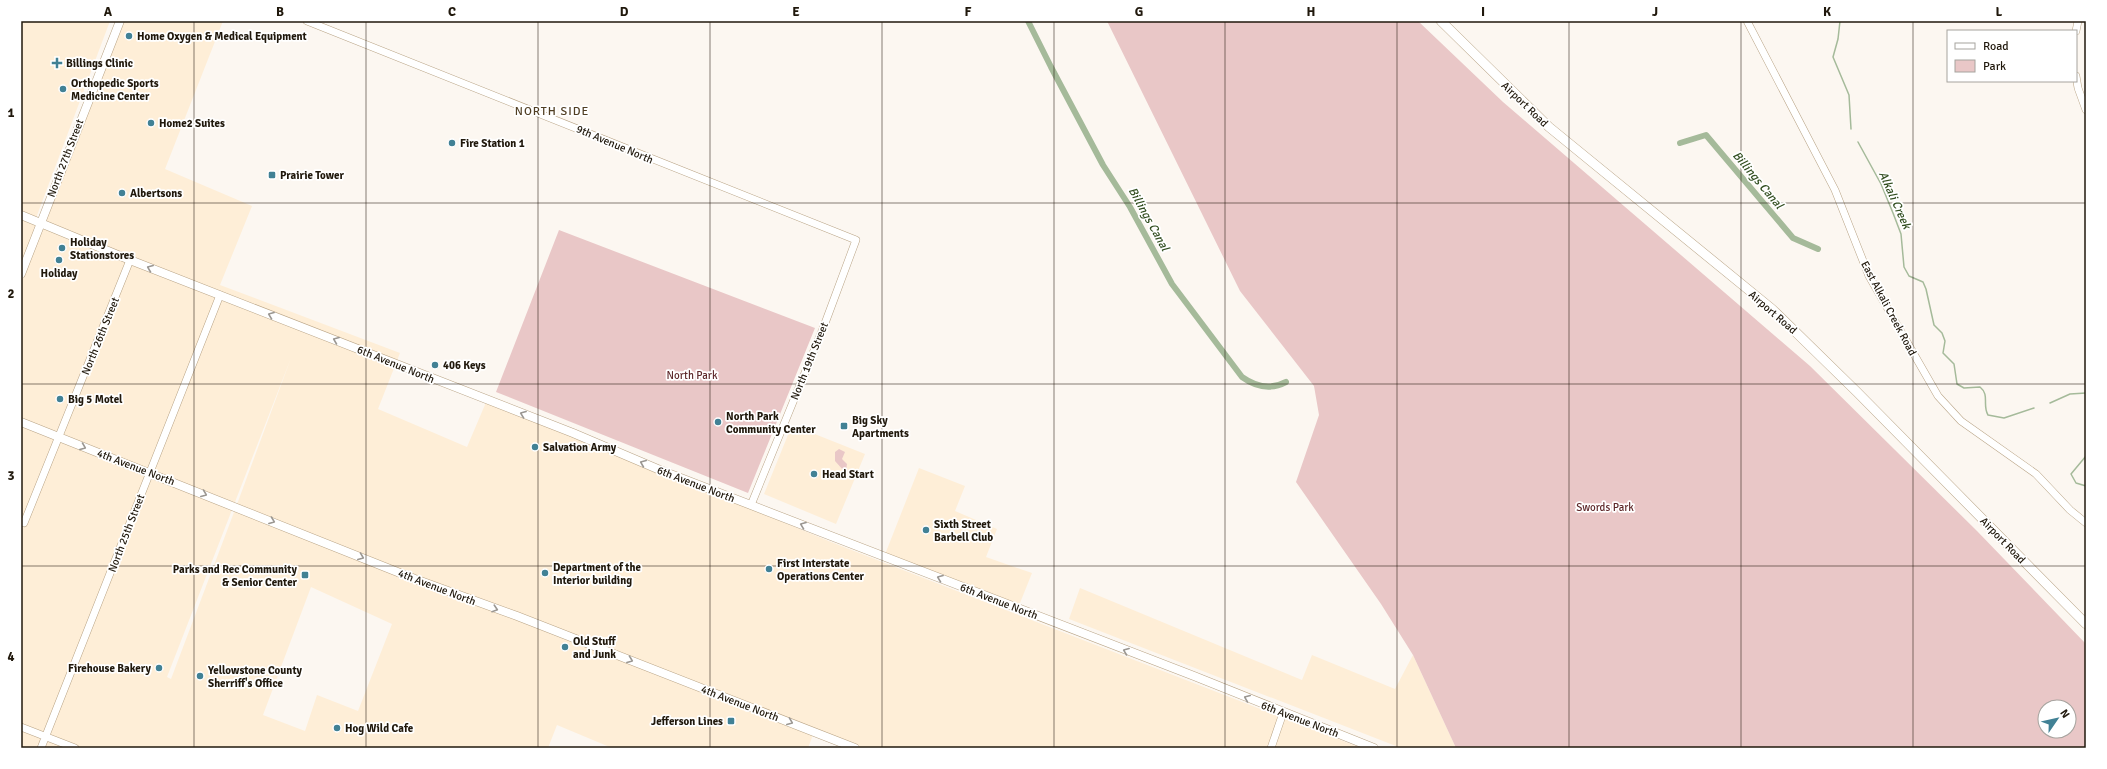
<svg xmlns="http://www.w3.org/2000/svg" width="2107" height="769" font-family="Signika,sans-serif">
  <rect width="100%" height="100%" fill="#fcf7f1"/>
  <!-- built -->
  <path fill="#feeed7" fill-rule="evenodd" d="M21,21H110L36,218L21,212Z
    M119,21H223L165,169L252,206L220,285L400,353L378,409L467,447L487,400L831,542L1361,748H855L814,732L808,748H612L557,725L548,748H21V216L41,222ZM291,358L236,507L171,679L167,677ZM311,587L392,624L358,711L317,695L305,731L263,715Z
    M792,425L865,454L836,524L764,494Z
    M919,468L965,486L955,511L997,529L986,557L1032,573L1018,608L884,557Z
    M1080,588L1302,680L1312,655L1395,689L1413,655L1456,748H1401L1069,619Z"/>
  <!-- green -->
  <path fill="#e9c7c7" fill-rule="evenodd" d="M1107,21H1418L1503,102L1810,366L1977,531L2086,644V748H1456L1413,655L1381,604L1296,482L1319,415L1314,386L1240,291ZM2045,707H2069V731H2045Z
    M559,230L815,328L748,493L496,392Z
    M839,449L845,452L842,459L847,464L846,471H844L835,461V452Z"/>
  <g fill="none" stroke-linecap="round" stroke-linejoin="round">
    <!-- stream -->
    <path stroke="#a5ba9a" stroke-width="1.5" d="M1840,21L1838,39L1833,57L1849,95L1851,129
      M1858,142L1881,184L1893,213L1901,234L1904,267L1909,276L1923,282L1926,289L1934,325L1942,333L1945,341L1943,353L1954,364L1957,384L1964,388L1980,387C1990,395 1982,405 1988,415L2004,418L2034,408
      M2050,403L2070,394L2086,393
      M2086,456L2071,474L2076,483L2086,486"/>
    <!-- canal -->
    <path stroke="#a5ba9a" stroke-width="6" d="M1028,21L1051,67L1103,165L1130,207L1172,284L1242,377C1256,387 1271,390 1286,382
      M1680,143L1706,135L1793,238L1818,249"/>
    <defs>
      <path id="secondary" d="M307,21L856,240L824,326L751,505
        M1747,21L1835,190L1869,276L1938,396L1961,421L2036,474L2070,510L2086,523
        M2076,31L2078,21
        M2076,76L2078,88L2086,110
        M24,523L130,260
        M21,727L75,748
        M41,748L220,295
        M1271,748L1283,713"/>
      <path id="primary" d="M21,215L130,260L573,433L660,470L1194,676L1374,748
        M21,274L120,21
        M21,422L415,579L517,616L855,748"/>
      <path id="highway" d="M1441,21L1549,127L1772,309L1857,392L2086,624"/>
    </defs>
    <!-- secondary casing -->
    <use href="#secondary" stroke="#b9a486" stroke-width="8"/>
    <!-- primary casing -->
    <use href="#primary" stroke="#b9a486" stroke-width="9"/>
    <!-- highway casing -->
    <use href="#highway" stroke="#b9a486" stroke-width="10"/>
    <!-- secondary -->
    <use href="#secondary" stroke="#fff" stroke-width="7"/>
    <!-- primary -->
    <use href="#primary" stroke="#fff" stroke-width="8"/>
    <!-- highway -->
    <use href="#highway" stroke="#fff" stroke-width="9"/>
  </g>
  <!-- one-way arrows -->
  <defs><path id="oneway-chevron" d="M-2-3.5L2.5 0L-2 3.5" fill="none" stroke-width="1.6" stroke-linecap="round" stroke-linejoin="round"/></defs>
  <g stroke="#9b9792">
    <use href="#oneway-chevron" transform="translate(150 268) rotate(-158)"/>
    <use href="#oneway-chevron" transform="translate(271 315) rotate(-159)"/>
    <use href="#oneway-chevron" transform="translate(336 340) rotate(-158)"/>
    <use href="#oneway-chevron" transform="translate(523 414) rotate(-159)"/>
    <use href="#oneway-chevron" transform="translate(83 447) rotate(22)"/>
    <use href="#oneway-chevron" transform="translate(643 463) rotate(-157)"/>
    <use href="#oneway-chevron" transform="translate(204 494) rotate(22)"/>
    <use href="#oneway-chevron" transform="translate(272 521) rotate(21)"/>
    <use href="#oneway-chevron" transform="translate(803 525) rotate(-159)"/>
    <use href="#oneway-chevron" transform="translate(361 557) rotate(22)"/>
    <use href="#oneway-chevron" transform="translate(940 578) rotate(-159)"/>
    <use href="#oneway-chevron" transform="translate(495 609) rotate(18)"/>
    <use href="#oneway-chevron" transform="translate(1126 651) rotate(-159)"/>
    <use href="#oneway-chevron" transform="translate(630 660) rotate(21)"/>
    <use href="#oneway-chevron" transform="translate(1247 698) rotate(-157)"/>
    <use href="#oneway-chevron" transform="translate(790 722) rotate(22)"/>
  </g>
  <!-- grid -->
  <path fill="none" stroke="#20180c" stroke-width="1" stroke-opacity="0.55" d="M194,21V748M366,21V748M538,21V748M710,21V748M882,21V748M1054,21V748M1225,21V748M1397,21V748M1569,21V748M1741,21V748M1913,21V748M21,203H2086M21,384H2086M21,566H2086"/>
  <!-- markers -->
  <g fill="#418195" stroke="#fff" stroke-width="1.5">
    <circle cx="129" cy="36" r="4"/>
    <path d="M55 57h4v4h4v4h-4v4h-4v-4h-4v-4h4z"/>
    <circle cx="63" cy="89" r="4"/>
    <circle cx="151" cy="123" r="4"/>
    <circle cx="452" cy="143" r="4"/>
    <rect x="268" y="171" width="8" height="8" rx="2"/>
    <circle cx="122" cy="193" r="4"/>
    <circle cx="62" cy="248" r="4"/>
    <circle cx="59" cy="260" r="4"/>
    <circle cx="435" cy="365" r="4"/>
    <circle cx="60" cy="399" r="4"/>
    <circle cx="718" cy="422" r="4"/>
    <rect x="840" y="422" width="8" height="8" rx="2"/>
    <circle cx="535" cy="447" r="4"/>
    <circle cx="814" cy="474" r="4"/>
    <circle cx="926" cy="530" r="4"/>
    <circle cx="769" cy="569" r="4"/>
    <circle cx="545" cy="573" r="4"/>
    <rect x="301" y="571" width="8" height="8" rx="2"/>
    <circle cx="565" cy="647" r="4"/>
    <circle cx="159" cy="668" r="4"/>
    <circle cx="200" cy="676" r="4"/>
    <rect x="727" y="717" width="8" height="8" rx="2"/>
    <circle cx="337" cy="728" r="4"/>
  </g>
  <g text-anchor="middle" stroke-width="3.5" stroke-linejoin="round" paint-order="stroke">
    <!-- poi labels -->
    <g font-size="11" font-weight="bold" fill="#20180c" stroke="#fff" text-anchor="start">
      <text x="137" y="40">Home Oxygen &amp; Medical Equipment</text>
      <text x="66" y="67">Billings Clinic</text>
      <text x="71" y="87">Orthopedic Sports<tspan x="71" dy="13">Medicine Center</tspan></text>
      <text x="159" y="127">Home2 Suites</text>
      <text x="460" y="147">Fire Station 1</text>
      <text x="280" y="179">Prairie Tower</text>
      <text x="130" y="197">Albertsons</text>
      <text x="70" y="246">Holiday<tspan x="70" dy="13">Stationstores</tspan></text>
      <text x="59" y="277" text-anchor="middle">Holiday</text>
      <text x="443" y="369">406 Keys</text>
      <text x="68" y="403">Big 5 Motel</text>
      <text x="726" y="420">North Park<tspan x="726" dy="13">Community Center</tspan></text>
      <text x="852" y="424">Big Sky<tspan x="852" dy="13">Apartments</tspan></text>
      <text x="543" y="451">Salvation Army</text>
      <text x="822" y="478">Head Start</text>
      <text x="934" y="528">Sixth Street<tspan x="934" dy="13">Barbell Club</tspan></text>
      <text x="777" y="567">First Interstate<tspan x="777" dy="13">Operations Center</tspan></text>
      <text x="553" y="571">Department of the<tspan x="553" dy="13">Interior building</tspan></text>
      <text x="297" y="573" text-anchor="end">Parks and Rec Community<tspan x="297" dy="13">&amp; Senior Center</tspan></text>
      <text x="573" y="645">Old Stuff<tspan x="573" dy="13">and Junk</tspan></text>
      <text x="151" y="672" text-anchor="end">Firehouse Bakery</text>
      <text x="208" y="674">Yellowstone County<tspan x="208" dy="13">Sherriff's Office</tspan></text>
      <text x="723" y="725" text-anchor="end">Jefferson Lines</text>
      <text x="345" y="732">Hog Wild Cafe</text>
    </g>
    <!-- street labels -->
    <g font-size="11" fill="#20180c" stroke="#fff">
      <text transform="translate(1525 104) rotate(44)" y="4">Airport Road</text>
      <text transform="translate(615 144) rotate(23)" y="4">9th Avenue North</text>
      <text transform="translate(65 158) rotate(-69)" y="4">North 27th Street</text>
      <text transform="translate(1889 308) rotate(62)" y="4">East Alkali Creek Road</text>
      <text transform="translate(1773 312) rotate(41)" y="4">Airport Road</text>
      <text transform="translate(100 336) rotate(-68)" y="4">North 26th Street</text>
      <text transform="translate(809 361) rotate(-68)" y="4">North 19th Street</text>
      <text transform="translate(396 364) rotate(22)" y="4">6th Avenue North</text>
      <text transform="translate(136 467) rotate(21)" y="4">4th Avenue North</text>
      <text transform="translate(696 484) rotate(21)" y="4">6th Avenue North</text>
      <text transform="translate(126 533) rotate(-69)" y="4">North 25th Street</text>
      <text transform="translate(2003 540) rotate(46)" y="4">Airport Road</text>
      <text transform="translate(437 587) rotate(21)" y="4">4th Avenue North</text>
      <text transform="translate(999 601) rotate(21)" y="4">6th Avenue North</text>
      <text transform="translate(740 703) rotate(21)" y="4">4th Avenue North</text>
      <text transform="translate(1300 719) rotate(21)" y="4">6th Avenue North</text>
    </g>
    <!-- park labels -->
    <g font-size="11" fill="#5e282a" stroke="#fff">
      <text x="692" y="379">North Park</text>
      <text x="1605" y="511">Swords Park</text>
    </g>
    <!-- neighbourhood labels -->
    <g font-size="12" letter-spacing="1" fill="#503e23" stroke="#fff">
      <text x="552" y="115">NORTH SIDE</text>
    </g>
    <!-- water labels -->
    <g font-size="12" font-style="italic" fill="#324e20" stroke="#fff">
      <text transform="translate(1758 180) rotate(50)" y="4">Billings Canal</text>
      <text transform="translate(1895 200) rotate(66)" y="4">Alkali Creek</text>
      <text transform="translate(1149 219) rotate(61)" y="4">Billings Canal</text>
    </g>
  </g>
  <!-- border -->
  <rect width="2107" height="769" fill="none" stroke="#ffffff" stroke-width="44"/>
  <!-- legend -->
  <rect x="1947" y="30" width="130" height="52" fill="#ffffff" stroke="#a6a39e"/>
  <rect x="1955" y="43" width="20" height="6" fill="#ffffff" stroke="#a6a39e"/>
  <text x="1983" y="50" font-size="12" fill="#20180c">Road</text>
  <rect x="1955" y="60" width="20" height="12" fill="#e9c7c7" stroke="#a6a39e"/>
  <text x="1983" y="70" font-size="12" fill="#20180c">Park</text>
  <!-- north arrow -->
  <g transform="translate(2057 719) rotate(56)"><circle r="19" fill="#ffffff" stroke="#a6a39e"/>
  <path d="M0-3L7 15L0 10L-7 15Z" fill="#418195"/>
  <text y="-6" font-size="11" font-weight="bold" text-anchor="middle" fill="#20180c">N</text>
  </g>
  <rect x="22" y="22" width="2063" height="725" fill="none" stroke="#20180c" stroke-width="1.5"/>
  <g font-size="13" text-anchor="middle" font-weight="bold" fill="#20180c">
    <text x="108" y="16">A</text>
    <text x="280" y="16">B</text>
    <text x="452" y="16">C</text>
    <text x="624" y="16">D</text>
    <text x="796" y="16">E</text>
    <text x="968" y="16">F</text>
    <text x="1139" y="16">G</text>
    <text x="1311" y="16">H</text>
    <text x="1483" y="16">I</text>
    <text x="1655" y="16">J</text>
    <text x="1827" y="16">K</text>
    <text x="1999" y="16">L</text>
    <text x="11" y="117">1</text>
    <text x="11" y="298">2</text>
    <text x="11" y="480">3</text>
    <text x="11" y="661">4</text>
  </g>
</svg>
